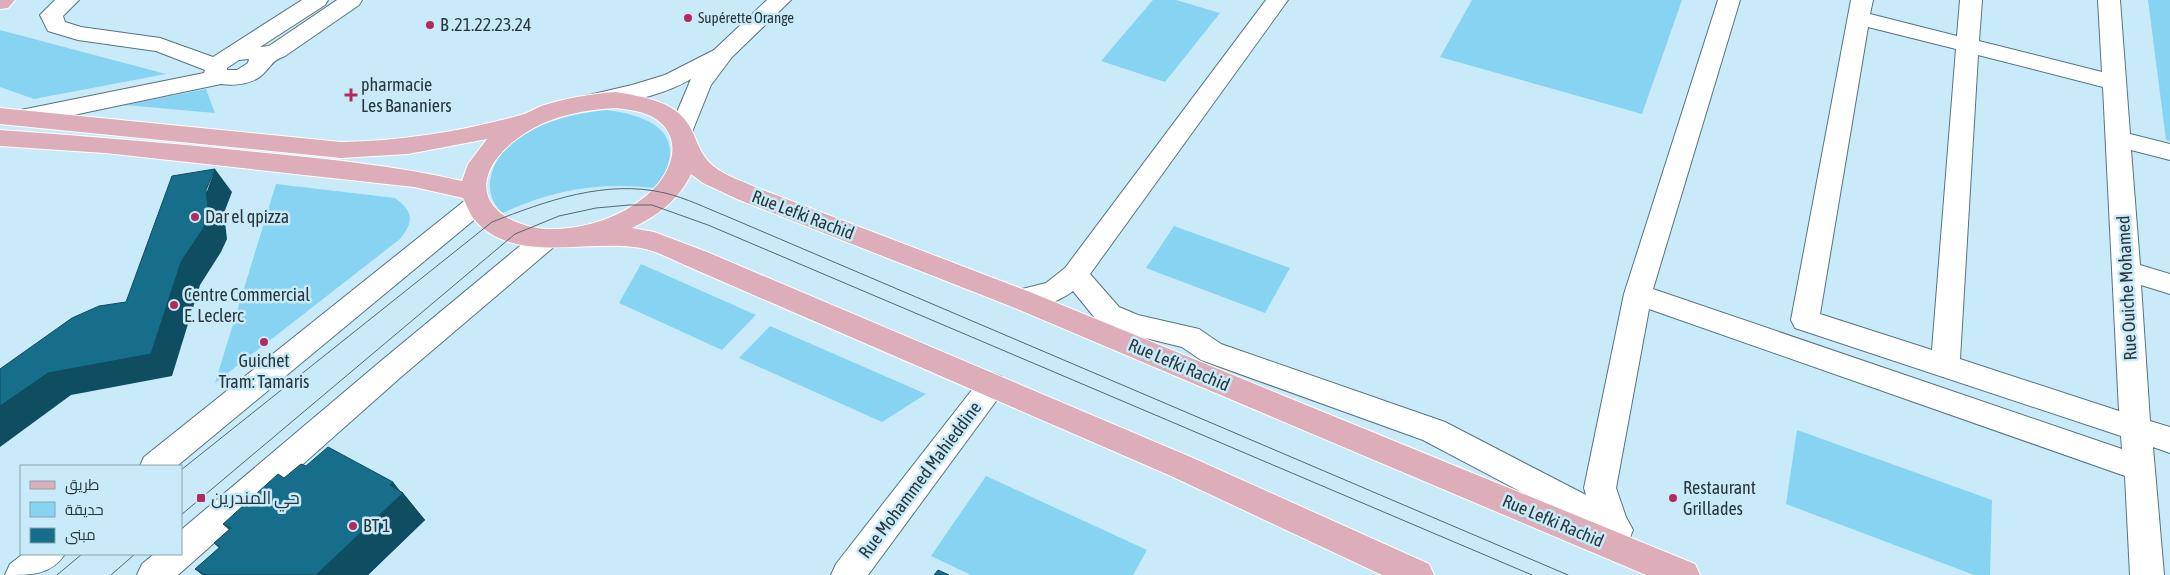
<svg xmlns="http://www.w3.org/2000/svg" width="2170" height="575" font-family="'Asap Condensed',Cairo,sans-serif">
  <rect width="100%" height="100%" fill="#c9ebf9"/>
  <!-- green -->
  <path fill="#86d4f2" d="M1153,0H1176L1220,13L1165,82L1101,61Z
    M1472,0H1682L1642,114L1440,57Z
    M2148,0H2170V141L2166,140Z
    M0,30L166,74L34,99L0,87Z
    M206,89L215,113L125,105Z
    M606,110C637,114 682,125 667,168C665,175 659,181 655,188C602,182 552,189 503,213C494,206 489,194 490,183C495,132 564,114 606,110Z
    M276,184L395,198C414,212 414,221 400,239L215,383Z
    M1174,226L1290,268L1265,313L1146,268Z
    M641,264L756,315L722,350L619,303Z
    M770,326L926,394L882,422L739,358Z
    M1797,430L1992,500L1990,575H1974L1786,504Z
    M986,476L1147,550L1133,575H971L931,556Z"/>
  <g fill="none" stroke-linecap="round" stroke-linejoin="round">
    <defs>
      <path id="minor" d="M55,0H79L63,16L65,22L81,27L160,38L213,57L302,0H328L325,5L260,47L269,46L337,0H362L359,5L285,56C272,61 274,63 265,72C255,84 235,86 221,84L21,126L13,123L9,118L13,113L21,110L204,73L205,70L156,51L78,40L48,31L40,15ZM249,59L248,63L237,70H227V68L239,60Z
        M767,0H791L732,57L711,85L690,137L681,139L672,137L669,131L691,79C661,97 623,102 589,110L581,107L577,102L581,97L632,85L665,75L714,50Z
        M1266,0H1288L1090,274L1119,307L1138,315L1199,329L1221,344L1445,422L1586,495L1584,488L1624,294L1718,0H1740L1653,289L2122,449L2121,436L1795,328L1791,320L1851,0H1873L1870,14L1957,36L1960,0H1982L1979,41L2102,72L2098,0H2120L2130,134L2170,144V160L2131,150L2140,265L2170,274V294L2141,285L2150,421L2170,427V453L2153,447L2164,575H2130L2125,476L1649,309L1616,488L1626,517L1633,530L1629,540L1617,544L1605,540L1601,534L1423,440L1201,360L1182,347L1133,335L1099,323L1073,291C1058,303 1029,312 1010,306L1006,299L1010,292L1046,283L1065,268ZM1868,27L1956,49L1932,350L1820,314ZM1978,55L2103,87L2119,411L1960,359Z
        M477,195L486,198L490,204L486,210L177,466H140L144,457L468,198Z
        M547,229L556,231L560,238L556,245L401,377L178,575H137L142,564L154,554H181V530L381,361L538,231Z
        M992,373L1002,377L1007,385L1002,393L868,575H831L836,564L982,377Z
        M23,554H65C51,575 32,575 5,575L10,564Z"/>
      <path id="major" d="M0,0H15L8,8L0,9Z
        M616,92C643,97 676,101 690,127C696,138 699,151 708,161C719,174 740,180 755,187L1030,292L1695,564L1700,575H1646L1010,306L737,199L703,183L691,174C679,200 657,216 632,228L654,232L707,252L1193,458L1429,564L1434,575H1382L1171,476L687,266C673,260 657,251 641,248C590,238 512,266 474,219C469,213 467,205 463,198L414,187L105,153L0,146V130C86,136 171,143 256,152C326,159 394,165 462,181L468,164L487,139L408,154L341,158L0,124V108L341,142C401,141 463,131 521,115C528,113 534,109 541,106C566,98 591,94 616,92ZM616,108C630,110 644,111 656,119C686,140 670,177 647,195C620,218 583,230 548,229C514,228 469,205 493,164C502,149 518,137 532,129C558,114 587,110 616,108Z"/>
    </defs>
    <!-- minor casing -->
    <use href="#minor" stroke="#567481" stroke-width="2"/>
    <!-- major casing -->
    <use href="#major" stroke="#fff" stroke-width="2"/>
    <!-- minor -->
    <use href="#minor" fill="#fff" fill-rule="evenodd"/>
    <!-- major -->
    <use href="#major" fill="#ddadb9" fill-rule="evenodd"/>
    <!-- tram -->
    <path stroke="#54676f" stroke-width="1" d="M181,470L492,222C546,201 606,179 665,193C686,198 706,208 726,216L1568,575
      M181,515L515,234L559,216L596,208L629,205H652L708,225L1532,575
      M57,575L82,554
      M111,575L135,554"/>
  </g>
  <!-- wall -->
  <path fill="#135f77" d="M306,466L393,482L400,491L403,493L425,520L368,575H202L195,569L219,548L214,543L229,530L223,524L284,478Z"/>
  <!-- shaded-wall -->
  <path fill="#0f4d61" d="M215,169L232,192L224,213L227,239L221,252L200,285L172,376L71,395L0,447V406L181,262Z
    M393,482L402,494L403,493L425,520L368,575H316Z"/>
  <!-- building -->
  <path fill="#166e8a" stroke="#0f4d61" d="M215,169L206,190L209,215L203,229L181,262L151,354L48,373L0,406V369L72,318L99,306L126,302L172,176Z
    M328,447L393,482L390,485L403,493L316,575H206L195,569L220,547L214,543L231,528L223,524L278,474L284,478L301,464L306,466Z
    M938,570L949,575H934Z"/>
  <!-- markers -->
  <g fill="#b6295e" stroke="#c9ebf9" stroke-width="2">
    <circle cx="688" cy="18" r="5"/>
    <circle cx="430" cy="25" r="5"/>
    <path d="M348.5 87.5h5v5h5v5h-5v5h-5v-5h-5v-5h5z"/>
    <circle cx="195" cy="217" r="5"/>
    <circle cx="174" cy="305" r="5"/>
    <circle cx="264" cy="342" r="5"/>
    <rect x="196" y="493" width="10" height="10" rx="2.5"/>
    <circle cx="1673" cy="498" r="5"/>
    <circle cx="353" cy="526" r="5"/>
  </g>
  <g text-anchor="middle" stroke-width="5" stroke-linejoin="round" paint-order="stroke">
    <!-- far-poi labels -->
    <g font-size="15" fill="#29363c" stroke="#c9ebf9" text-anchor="start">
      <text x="698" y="23">Supérette Orange</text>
    </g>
    <!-- poi labels -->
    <g font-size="18" fill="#29363c" stroke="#c9ebf9" text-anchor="start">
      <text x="440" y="31">B .21.22.23.24</text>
      <text x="361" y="91">pharmacie<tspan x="361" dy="21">Les Bananiers</tspan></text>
      <text x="205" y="223">Dar el qpizza</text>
      <text x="184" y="301">Centre Commercial<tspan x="184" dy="21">E. Leclerc</tspan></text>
      <text x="264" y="367" text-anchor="middle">Guichet<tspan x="264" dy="21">Tram: Tamaris</tspan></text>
      <text x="1683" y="494">Restaurant<tspan x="1683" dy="21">Grillades</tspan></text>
      <text x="211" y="504">حي المندرين</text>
      <text x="363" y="532">BT 1</text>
    </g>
    <!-- street labels -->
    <g font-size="18" fill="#29363c" stroke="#c9ebf9">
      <text transform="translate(803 215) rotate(21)" y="6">Rue Lefki Rachid</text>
      <text transform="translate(2127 288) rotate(-93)" y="6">Rue Ouiche Mohamed</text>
      <text transform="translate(1179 365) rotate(23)" y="6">Rue Lefki Rachid</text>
      <text transform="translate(920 480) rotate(-53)" y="6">Rue Mohammed Mahieddine</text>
      <text transform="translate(1553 521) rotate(23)" y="6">Rue Lefki Rachid</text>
    </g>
  </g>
  <!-- legend -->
  <rect x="20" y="465" width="162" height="90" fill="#c9ebf9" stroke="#89a3ad"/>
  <rect x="30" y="481" width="25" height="8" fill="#ddadb9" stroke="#89a3ad"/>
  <text x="65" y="490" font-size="15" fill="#29363c">طريق</text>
  <rect x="30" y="502" width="25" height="15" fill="#86d4f2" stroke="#89a3ad"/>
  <text x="65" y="515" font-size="15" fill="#29363c">حديقة</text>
  <rect x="30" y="528" width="25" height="15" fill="#166e8a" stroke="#89a3ad"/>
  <text x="65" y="540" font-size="15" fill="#29363c">مبنى</text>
</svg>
